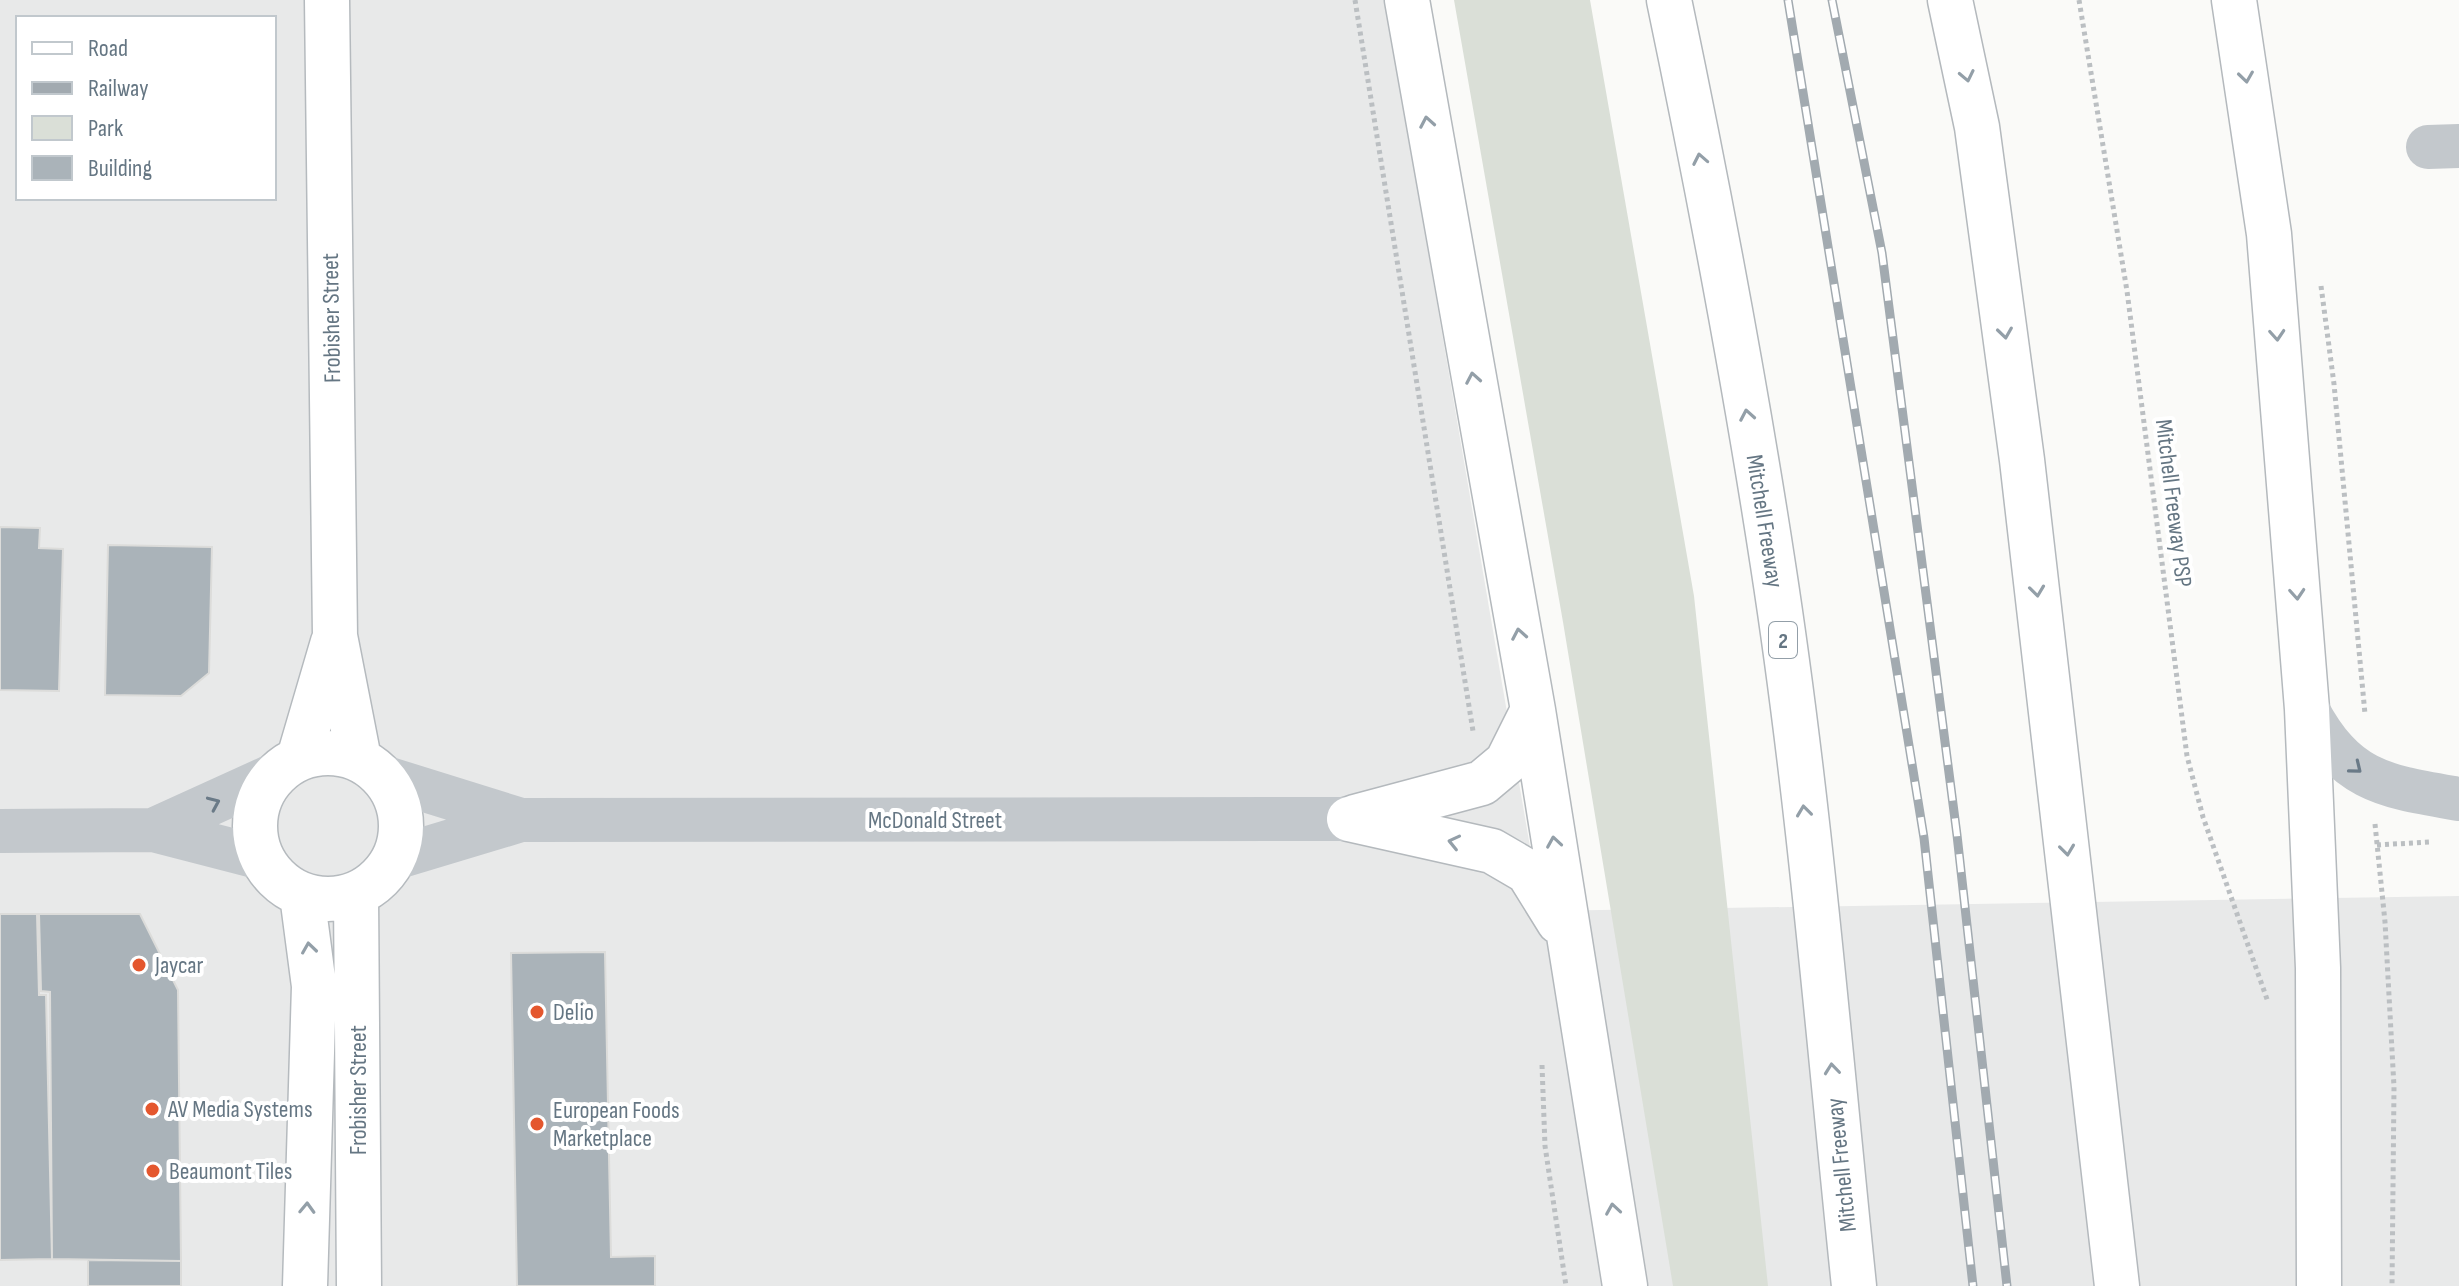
<svg xmlns="http://www.w3.org/2000/svg" width="2459" height="1286" font-family="'Sofia Sans Condensed',sans-serif">
  <rect width="100%" height="100%" fill="#fafaf8"/>
  <!-- built -->
  <path fill="#e8e9e9" fill-rule="evenodd" d="M0,0H1385L1541,911L2459,896V1286H0ZM18,18H274V198H18Z"/>
  <!-- green -->
  <path fill="#dadfd7" d="M1454,0H1590L1694,596L1768,1286H1673L1563,622Z"/>
  <!-- building -->
  <path fill="#aab3b9" stroke="#dcdcda" stroke-width="2" d="M0,527L40,528L39,548L63,549L59,691L0,690Z
    M108,545L212,547L209,673L181,696L105,695Z
    M0,914H37L39,995H46L52,1259L0,1260Z
    M39,914H140L178,990L181,1261L52,1259L50,992L41,991Z
    M605,952L611,1257L655,1256V1286H517L511,953Z
    M88,1260L181,1261V1286H88Z"/>
  <g fill="none" stroke-linecap="round" stroke-linejoin="round">
    <defs>
      <path id="major" d="M327,0L335,636L359,759
        M255 826a73 73 0 1 1 146 0a73 73 0 1 1-146 0Z
        M299,758L333,642
        M302,895L314,986L305,1286
        M356,895L359,1286"/>
      <path id="highway" d="M1407,0L1533,710L1625,1286
        M1669,0C1708,187 1744,376 1773,565C1810,804 1829,1046 1854,1286
        M1950,0L1977,127L2022,460L2117,1286
        M2234,0L2269,234L2307,709L2318,968L2319,1286
        M1355,817L1482,783L1507,762L1533,710
        M1349,819L1492,851L1528,872L1559,922"/>
    </defs>
    <!-- major casing -->
    <use href="#major" stroke="#b5babe" stroke-width="47"/>
    <!-- highway casing -->
    <use href="#highway" stroke="#b4b9bd" stroke-width="47"/>
    <!-- path -->
    <path stroke="#bbbfc2" stroke-width="5" stroke-dasharray="4 4" stroke-linecap="butt" d="M1355,0L1473,731
      M2079,0L2127,291L2187,756L2203,817L2268,1002
      M2321,286L2334,384L2365,714
      M2375,824L2385,922L2394,1087L2392,1286
      M2377,845L2430,842
      M1542,1065L1545,1146L1566,1286"/>
    <!-- minor -->
    <path stroke="#c3c8cc" stroke-width="44" d="M2428,147L2459,146
      M2307,709C2346,782 2383,786 2459,799
      M383,777L521,820
      M153,830L274,775
      M0,831L153,830L262,858
      M395,858L521,820L1349,819"/>
    <!-- major -->
    <use href="#major" stroke="#fff" stroke-width="44"/>
    <!-- highway -->
    <use href="#highway" stroke="#fff" stroke-width="44"/>
    <defs>
      <path id="rail" d="M1788,0L1924,838L1973,1286
        M1832,0L1882,253L1957,835L2007,1286"/>
    </defs>
    <!-- rail casing -->
    <use href="#rail" stroke="#a2aab0" stroke-width="9"/>
    <!-- rail -->
    <use href="#rail" stroke="#fff" stroke-width="6" stroke-dasharray="18" stroke-linecap="butt"/>
  </g>
  <!-- one-way arrows -->
  <defs><path id="oneway-chevron" d="M-2-3.5L2.5 0L-2 3.5" fill="none" stroke-width="1.6" stroke-linecap="round" stroke-linejoin="round" transform="scale(2)"/></defs>
  <g stroke="#939fa8">
    <use href="#oneway-chevron" transform="translate(1967 76) rotate(78)"/>
    <use href="#oneway-chevron" transform="translate(2246 77) rotate(82)"/>
    <use href="#oneway-chevron" transform="translate(1427 122) rotate(-100)"/>
    <use href="#oneway-chevron" transform="translate(1700 159) rotate(-101)"/>
    <use href="#oneway-chevron" transform="translate(2005 333) rotate(82)"/>
    <use href="#oneway-chevron" transform="translate(2277 335) rotate(86)"/>
    <use href="#oneway-chevron" transform="translate(1473 378) rotate(-100)"/>
    <use href="#oneway-chevron" transform="translate(1747 415) rotate(-100)"/>
    <use href="#oneway-chevron" transform="translate(2037 591) rotate(83)"/>
    <use href="#oneway-chevron" transform="translate(2297 594) rotate(86)"/>
    <use href="#oneway-chevron" transform="translate(1519 634) rotate(-100)"/>
    <use href="#oneway-chevron" transform="translate(1804 811) rotate(-97)"/>
    <use href="#oneway-chevron" transform="translate(1454 842) rotate(-167)"/>
    <use href="#oneway-chevron" transform="translate(1554 842) rotate(-99)"/>
    <use href="#oneway-chevron" transform="translate(2067 850) rotate(83)"/>
    <use href="#oneway-chevron" transform="translate(309 948) rotate(-98)"/>
    <use href="#oneway-chevron" transform="translate(1832 1069) rotate(-96)"/>
    <use href="#oneway-chevron" transform="translate(307 1208) rotate(-88)"/>
    <use href="#oneway-chevron" transform="translate(1613 1209) rotate(-99)"/>
  </g>
  <g stroke="#6a7a87">
    <use href="#oneway-chevron" transform="translate(2356 768) rotate(39)"/>
    <use href="#oneway-chevron" transform="translate(214 803) rotate(-24)"/>
  </g>
  <!-- markers -->
  <g fill="#e4572e" stroke="#fff" stroke-width="3">
    <circle cx="139" cy="965" r="8"/>
    <circle cx="537" cy="1012" r="8"/>
    <circle cx="152" cy="1109" r="8"/>
    <circle cx="537" cy="1124" r="8"/>
    <circle cx="153" cy="1171" r="8"/>
  </g>
  <g text-anchor="middle" stroke-width="8" stroke-linejoin="round" paint-order="stroke">
    <!-- shield labels -->
    <rect fill="#fff" stroke="#939fa8" stroke-width="2" x="1769" y="622" width="28" height="36" rx="6"/>
    <g font-size="22" font-weight="bold" fill="#657683">
      <text x="1783" y="648">2</text>
    </g>
    <!-- street labels -->
    <g font-size="24" fill="#657683" stroke="#fff">
      <text transform="translate(331 318) rotate(-91)" y="8">Frobisher Street</text>
      <text transform="translate(2174 503) rotate(83)" y="8">Mitchell Freeway PSP</text>
      <text transform="translate(1765 521) rotate(81)" y="8">Mitchell Freeway</text>
      <text x="935" y="828">McDonald Street</text>
      <text transform="translate(358 1090) rotate(-90)" y="8">Frobisher Street</text>
      <text transform="translate(1841 1165) rotate(-96)" y="8">Mitchell Freeway</text>
    </g>
    <!-- poi labels -->
    <g font-size="24" fill="#657683" stroke="#fff" text-anchor="start">
      <text x="155" y="973">Jaycar</text>
      <text x="553" y="1020">Delio</text>
      <text x="168" y="1117">AV Media Systems</text>
      <text x="553" y="1118">European Foods<tspan x="553" dy="28">Marketplace</tspan></text>
      <text x="169" y="1179">Beaumont Tiles</text>
    </g>
  </g>
  <!-- legend -->
  <rect x="16" y="16" width="260" height="184" fill="#ffffff" stroke="#c1c8cd" stroke-width="2"/>
  <rect x="32" y="42" width="40" height="12" fill="#ffffff" stroke="#c1c8cd" stroke-width="2"/>
  <text x="88" y="56" font-size="24" fill="#657683">Road</text>
  <rect x="32" y="82" width="40" height="12" fill="#a2aab0" stroke="#c1c8cd" stroke-width="2"/>
  <text x="88" y="96" font-size="24" fill="#657683">Railway</text>
  <rect x="32" y="116" width="40" height="24" fill="#dadfd7" stroke="#c1c8cd" stroke-width="2"/>
  <text x="88" y="136" font-size="24" fill="#657683">Park</text>
  <rect x="32" y="156" width="40" height="24" fill="#aab3b9" stroke="#c1c8cd" stroke-width="2"/>
  <text x="88" y="176" font-size="24" fill="#657683">Building</text>
</svg>
